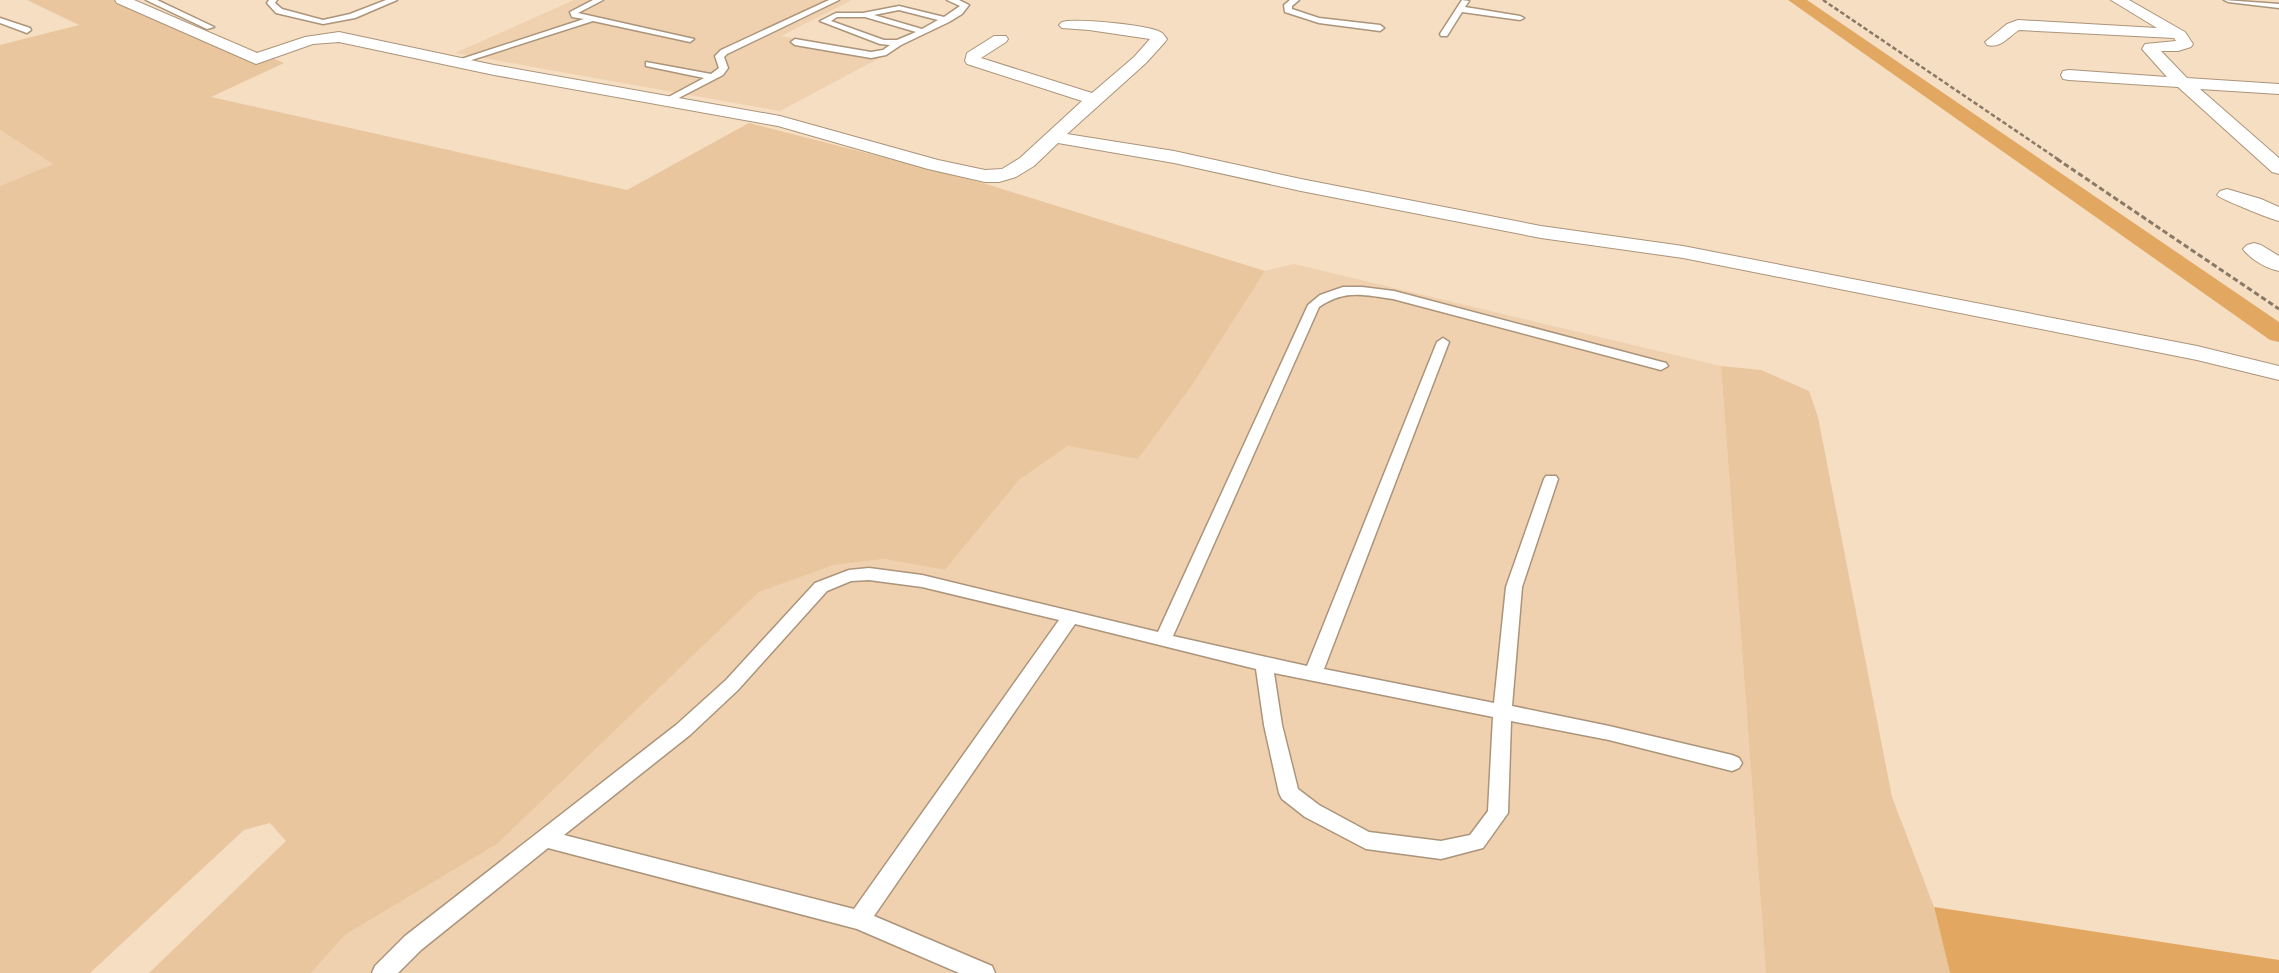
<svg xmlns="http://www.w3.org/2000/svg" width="2279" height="973" font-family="Commissioner,sans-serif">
  <rect width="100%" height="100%" fill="#f6dec2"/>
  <!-- built -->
  <path fill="#efd1b0" d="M574,0H852L781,36L885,55L780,111L455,53Z
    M0,130L53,164L0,186Z
    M1294,264L1721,366L1766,973H311L345,935L497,844L759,592L834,565L884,559L945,570L1019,480L1068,446L1138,459L1265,271Z"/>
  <!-- green -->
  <path fill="#e9c69e" d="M27,0H136L284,63L211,97L627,190L749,123L983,183L1265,271L1192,385L1138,459L1068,446L1019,480L945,570L884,559L834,565L759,592L497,844L345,935L311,973H149L286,841L270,823L244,830L90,973H0V186L53,164L0,130V45L79,25Z
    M1721,366L1761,370L1809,391L1818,417L1892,797L1934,907L1950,973H1766Z"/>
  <!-- water -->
  <path fill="#e2a862" d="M1934,907L2279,960V973H1950Z"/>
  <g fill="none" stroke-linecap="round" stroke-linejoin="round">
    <!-- canal -->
    <path fill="#e2a862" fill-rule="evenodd" d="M1788,0H1807L2279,322V342L2270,340Z"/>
    <defs>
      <path id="lane" d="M146,0H157L214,27L207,29Z
        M269,0H277L275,3L282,9L323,20L350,14L386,0H397L355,18L323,24L276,13L267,3Z
        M593,0H603L578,13L694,39L690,42L593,21L459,64L452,62L584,19L572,17L570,12Z
        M829,0H839L727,54L724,57L728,68L723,75L669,103L666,104L661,101L704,78L646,66V62L711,74L719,68L715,56L721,50Z
        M947,0H959L969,5L962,14L949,22L901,45L886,55L871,58L795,45L791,42L795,39L871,52L883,50L890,45L880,44L820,21L836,13H863L899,6L944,17L960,6ZM899,10L938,20L922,29L874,15ZM837,17H865L916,32L897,40H884L831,21Z
        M1290,0H1299L1292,6V9L1319,18L1380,25L1384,28L1380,31L1319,23L1285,12L1284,5Z
        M1462,0L1469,1L1465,7L1520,16L1524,18L1520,20L1462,12L1447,36H1441L1440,34Z
        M2224,0L2279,4V8L2228,2Z
        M0,18L30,28L31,30L27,33L0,23Z
        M1343,287H1362L1394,291L1666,363L1668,366L1661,370L1393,299C1364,295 1345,289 1319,307L1173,636L1307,666L1437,342L1443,338L1449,342L1324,669L1494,703L1506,587L1544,479L1546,476H1556L1558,479L1522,587L1512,706L1609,726L1732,755L1739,758L1742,763L1739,768L1732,771L1609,740L1511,721L1508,813L1483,848L1441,859L1366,849L1305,817L1282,799L1279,793L1264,725L1256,669L1075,624L874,916L992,966L995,973H959L857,929L548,848L421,950L398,973H372L375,966L405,936L676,725L726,680L815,583L849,570L869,568L922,575L1158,632L1308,305L1320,295ZM869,580L922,587L1059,620L854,909L564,835L690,735L738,690L827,591L851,581ZM1274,673L1493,717L1488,811L1470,835L1441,841L1369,832L1319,805L1298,789L1282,725Z"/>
      <path id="street" d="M115,0H134L257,53L305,37L339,32L494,65L780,116L938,160L985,170L1002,169L1020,158L1082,101L967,64L965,61L967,53L994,36H1006L1008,39L1006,42L981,58L1092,93L1134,57L1150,39L1089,30L1062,28L1059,25L1062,22C1075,18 1152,25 1162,33C1163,33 1166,38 1167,39L1165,42L1146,63L1067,134L1174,151L1301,179L1541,226L1683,246L2197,346L2279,366V380L2197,360L1683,258L1541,238L1301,191L1174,163L1058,143L1034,166L1016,177L999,182H985L928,169L778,126L494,75L339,42L313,44L256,64L117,3Z
        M2111,0H2129L2185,32L2193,44L2191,47L2178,51H2161L2187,78L2279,84V94L2200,89L2279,158V174L2272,172L2178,87L2069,80L2063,79L2061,75L2063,71L2069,70L2167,77L2142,49L2145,44L2176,41L2174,38L2019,30C2009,36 2001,49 1987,45L1985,42L2007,24L2018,20L2157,28Z
        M2227,189L2261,199L2279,207V221C2271,219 2220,199 2217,195L2220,191Z
        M2254,243L2261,245L2279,256V271C2267,269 2250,259 2243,249L2247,245Z"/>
    </defs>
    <!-- lane casing -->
    <use href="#lane" stroke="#ab947a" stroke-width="3"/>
    <!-- street casing -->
    <use href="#street" stroke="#ab947a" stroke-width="2"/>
    <!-- lane -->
    <use href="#lane" fill="#fff" fill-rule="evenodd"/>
    <!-- street -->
    <use href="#street" fill="#fff" fill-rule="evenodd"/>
    <!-- rail-far1 -->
    <path stroke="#897966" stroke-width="2.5" stroke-dasharray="4.5 2.5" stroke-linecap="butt" d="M1823,0L2059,160"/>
    <!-- rail -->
    <path stroke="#897966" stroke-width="3" stroke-dasharray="5.5 3" stroke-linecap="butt" d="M2057,159L2279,309"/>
  </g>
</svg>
